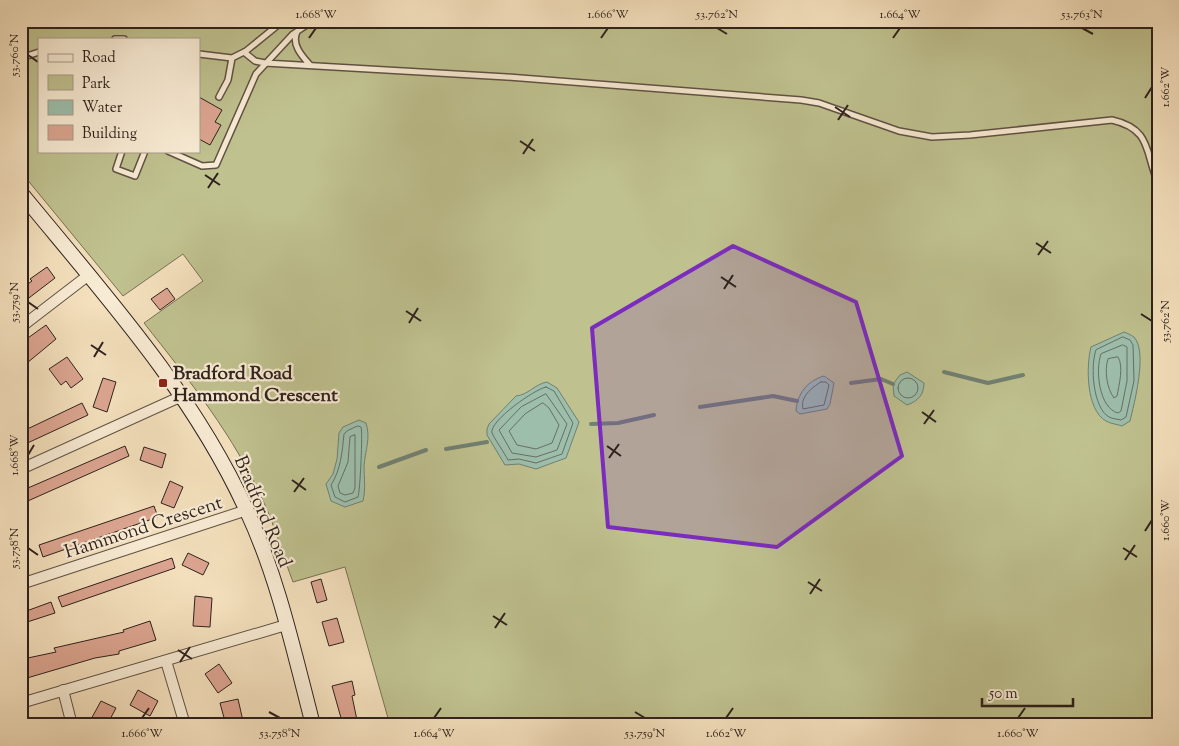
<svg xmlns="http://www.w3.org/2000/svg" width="1179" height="746" font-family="'Sorts Mill Goudy',serif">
  <rect width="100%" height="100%" fill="#f4e0bd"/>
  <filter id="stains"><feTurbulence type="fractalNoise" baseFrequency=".004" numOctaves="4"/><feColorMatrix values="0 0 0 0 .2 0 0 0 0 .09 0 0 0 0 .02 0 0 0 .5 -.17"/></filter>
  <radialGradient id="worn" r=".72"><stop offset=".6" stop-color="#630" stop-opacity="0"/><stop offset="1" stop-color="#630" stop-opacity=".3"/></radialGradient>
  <!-- green -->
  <path fill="#bfc18f" stroke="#777256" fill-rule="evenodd" d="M21,21H1158V725H390L345,567L293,582C283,556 276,529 264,503C235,437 189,380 144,323L203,281L183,254L123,296L21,172ZM39,39H199V151H39Z"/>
  <!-- water -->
  <path fill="#9dbeab" stroke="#718072" d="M1124,332C1127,333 1131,335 1134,337C1148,352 1134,404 1130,421L1122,426C1117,424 1111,424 1106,421C1086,410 1086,366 1091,347Z
    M907,372L924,383C924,395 918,401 907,405L894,396L893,384L900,375Z
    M824,376L834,383L830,404L827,409L800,414L796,411C797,394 807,381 824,376Z
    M547,382L557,388L579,422L566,458L536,469L519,464L505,465L487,435V429L489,424L516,396C528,395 535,384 547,382Z
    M359,420L366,423C371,438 365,451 364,466C364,478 366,488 363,501L345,507L331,501L326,484L333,474L337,459L339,433L343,427Z"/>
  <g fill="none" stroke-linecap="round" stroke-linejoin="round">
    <!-- shore -->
    <path stroke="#667064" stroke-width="1" d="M1123,337L1130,340L1133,345L1134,381L1126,417L1121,420C1117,419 1113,419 1109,417C1093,408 1090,366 1096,350Z
      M1123,345L1127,347V381L1121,411L1118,413C1099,408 1095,370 1101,354Z
      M1118,357C1124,366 1119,385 1117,396L1114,398C1107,389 1104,370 1108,359Z
      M898 388a10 10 0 1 1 20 0a10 10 0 1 1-20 0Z
      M821,382H826L829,385L824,405L803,409C800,397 811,388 821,382Z
      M546,387L554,391L573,423L562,454L536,463L519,459L508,460C505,454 494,438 492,433C489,421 535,389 546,387Z
      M546,394L567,424L557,450L536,457L512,453L499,430L521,407Z
      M543,403L549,408L559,425L552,443L536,449L517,445L509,431L525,414Z
      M358,426L361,427C363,431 360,492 358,497L345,502L335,497L331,485C341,469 342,453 344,434L347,431Z
      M355,435V488L353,493L345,495L340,493L338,486L348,462L350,437Z"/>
    <!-- stream -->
    <path stroke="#718072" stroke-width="4" d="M944,372L988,383L1023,375
      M851,383L881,379L893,384
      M700,407L773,396L797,401
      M591,424L618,423L654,415
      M446,449L487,442
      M379,467L426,450"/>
  </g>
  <!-- building -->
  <path fill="#dca591" stroke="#2f221d" d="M199,97L222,110L215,122L221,125L210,145L199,139Z
    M47,267L55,278L21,304V289L32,281L30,279Z
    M167,288L175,299L160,310L151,299Z
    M46,325L56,339L21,368V343Z
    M67,357L83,379L71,388L66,381L61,385L49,369Z
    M103,378L116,382L107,412L93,407Z
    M82,403L88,415L21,446V432Z
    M125,446L129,456L21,504V491Z
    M144,447L166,454L162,468L140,460Z
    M170,481L183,487L174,508L161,503Z
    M154,506L158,517L43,557L39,545Z
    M188,553L209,563L203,575L182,565Z
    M172,558L175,568L62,607L58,597Z
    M321,579L327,600L317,603L311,582Z
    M195,596L212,598L210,627L193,626Z
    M51,602L55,613L21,624V613Z
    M337,618L344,642L329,646L322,622Z
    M150,621L156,640L119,651V654L95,658L27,678L23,659L56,652L54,648L124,632L123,630Z
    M219,664L232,683L218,693L205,674Z
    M352,681L355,695L352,696L358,725H343L332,686Z
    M138,690L158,701L150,716L130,705Z
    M238,699L243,721L226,725L220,703Z
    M101,701L116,708L107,725H98L90,721Z"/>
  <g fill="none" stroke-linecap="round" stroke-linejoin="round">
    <defs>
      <path id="lane" d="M297,32C291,44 302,56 310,65
        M115,39H124
        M244,52L255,61L265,63L507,77L801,100L819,103L899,131L932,137L970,135L1112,120C1152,129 1145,153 1158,183
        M199,54L232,58L246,51L283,21
        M21,58L39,52
        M219,97L228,80L232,58
        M122,151L116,169L135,176L145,151
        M168,151L202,166L216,165L256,74L293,34L313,21"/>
      <path id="street" d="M21,327L90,274
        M21,469L182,396
        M21,584L247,510
        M166,661L185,725
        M63,690L72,725
        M21,703L286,625"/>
      <path id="secondary" d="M21,193C103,293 192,391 246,509C278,577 294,652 313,725"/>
    </defs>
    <!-- lane casing -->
    <use href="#lane" stroke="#605245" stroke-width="8"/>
    <!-- street casing -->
    <use href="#street" stroke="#605245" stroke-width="12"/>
    <!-- secondary casing -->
    <use href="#secondary" stroke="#2f221d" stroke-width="16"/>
    <!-- lane -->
    <use href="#lane" stroke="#f8ebd4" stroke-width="5"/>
    <!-- street -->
    <use href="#street" stroke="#f8ebd4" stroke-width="10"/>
    <!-- secondary -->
    <use href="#secondary" stroke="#f8ebd4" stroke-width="14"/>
  </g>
  <!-- marked area -->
  <path fill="#7b2cbf" fill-opacity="0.2" stroke="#7b2cbf" stroke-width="4" stroke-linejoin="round" d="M733,246L856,302L902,456L777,547L608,527L592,328Z"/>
  <!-- ticks -->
  <path fill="none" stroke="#2f221d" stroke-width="2" d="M717,28L727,34M1082,28L1093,34M309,38L316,28M601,38L608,28M893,38L900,28M28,55L38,62M1145,98L1152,87M835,107L850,117M838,120L848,105M520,141L535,151M523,154L533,139M205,175L220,185M208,188L218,173M1036,243L1051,253M1038,255L1048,241M721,277L736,287M724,289L733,275M28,302L38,309M406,311L421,321M1141,314L1152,321M409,323L418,308M91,345L106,355M94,357L103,342M922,412L936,422M924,424L934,410M607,446L621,456M28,455L34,445M609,458L619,444M292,480L306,490M294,492L304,478M1145,531L1152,520M28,548L38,555M1123,548L1137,557M1125,560L1135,545M808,582L822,591M810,594L820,579M493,616L507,625M495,628L505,613M178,650L192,659M180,662L190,647M269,712L280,718M635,712L645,718M142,718L149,708M434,718L441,708M726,718L733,708M1018,718L1025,708"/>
  <!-- markers -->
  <rect fill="#8f2418" stroke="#f8ebd4" stroke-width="2" x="158" y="378" width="10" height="10" rx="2.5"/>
  <g text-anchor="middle" stroke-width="4.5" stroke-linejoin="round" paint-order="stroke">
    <!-- poi labels -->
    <g font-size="19" font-weight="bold" fill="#2f221d" stroke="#f8ebd4" text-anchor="start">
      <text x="173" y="379">Bradford Road<tspan x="173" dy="22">Hammond Crescent</tspan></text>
    </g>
    <!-- street labels -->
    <g font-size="19" fill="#2f221d" stroke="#f8ebd4">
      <text transform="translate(264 511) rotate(67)" y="7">Bradford Road</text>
      <text transform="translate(143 526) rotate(-18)" y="7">Hammond Crescent</text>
    </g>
  </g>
  <!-- margin -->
  <rect width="1179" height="746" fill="none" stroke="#f4e0bd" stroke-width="55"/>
  <!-- legend -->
  <rect x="38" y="38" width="162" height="115" fill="#f8ebd4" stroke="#a89b8b"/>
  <rect x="48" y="54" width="25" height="8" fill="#f8ebd4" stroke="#a89b8b"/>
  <text x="82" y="62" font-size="15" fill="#2f221d">Road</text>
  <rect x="48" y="75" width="25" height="15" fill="#bfc18f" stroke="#a89b8b"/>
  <text x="82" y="88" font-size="15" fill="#2f221d">Park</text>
  <rect x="48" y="100" width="25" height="15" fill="#9dbeab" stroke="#a89b8b"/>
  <text x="82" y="112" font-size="15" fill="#2f221d">Water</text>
  <rect x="48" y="125" width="25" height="15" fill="#dca591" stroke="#a89b8b"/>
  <text x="82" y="138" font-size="15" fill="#2f221d">Building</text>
  <!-- scale -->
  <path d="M982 698v8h91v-8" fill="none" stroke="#2f221d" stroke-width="2.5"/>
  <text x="989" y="698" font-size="15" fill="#2f221d" stroke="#f8ebd4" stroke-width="4" paint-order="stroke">50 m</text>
  <rect x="28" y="28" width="1124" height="690" fill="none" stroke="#2f221d" stroke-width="2"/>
  <g font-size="12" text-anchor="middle" fill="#2f221d">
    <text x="316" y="18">1.668°W</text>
    <text x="608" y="18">1.666°W</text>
    <text x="717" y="18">53.762°N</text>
    <text x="900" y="18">1.664°W</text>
    <text x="1082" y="18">53.763°N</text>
    <text transform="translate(14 55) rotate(-90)" y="4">53.760°N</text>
    <text transform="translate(1165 87) rotate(-90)" y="4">1.662°W</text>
    <text transform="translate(14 302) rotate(-90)" y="4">53.759°N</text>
    <text transform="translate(1165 321) rotate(-90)" y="4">53.762°N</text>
    <text transform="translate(14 455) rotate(-90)" y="4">1.668°W</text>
    <text transform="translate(1165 520) rotate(-90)" y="4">1.660°W</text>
    <text transform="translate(14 548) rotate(-90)" y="4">53.758°N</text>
    <text x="142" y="737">1.666°W</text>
    <text x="280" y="737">53.758°N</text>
    <text x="434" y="737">1.664°W</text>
    <text x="645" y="737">53.759°N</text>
    <text x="726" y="737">1.662°W</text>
    <text x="1018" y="737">1.660°W</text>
  </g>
  <rect width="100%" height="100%" filter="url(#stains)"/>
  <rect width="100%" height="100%" fill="url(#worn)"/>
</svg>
